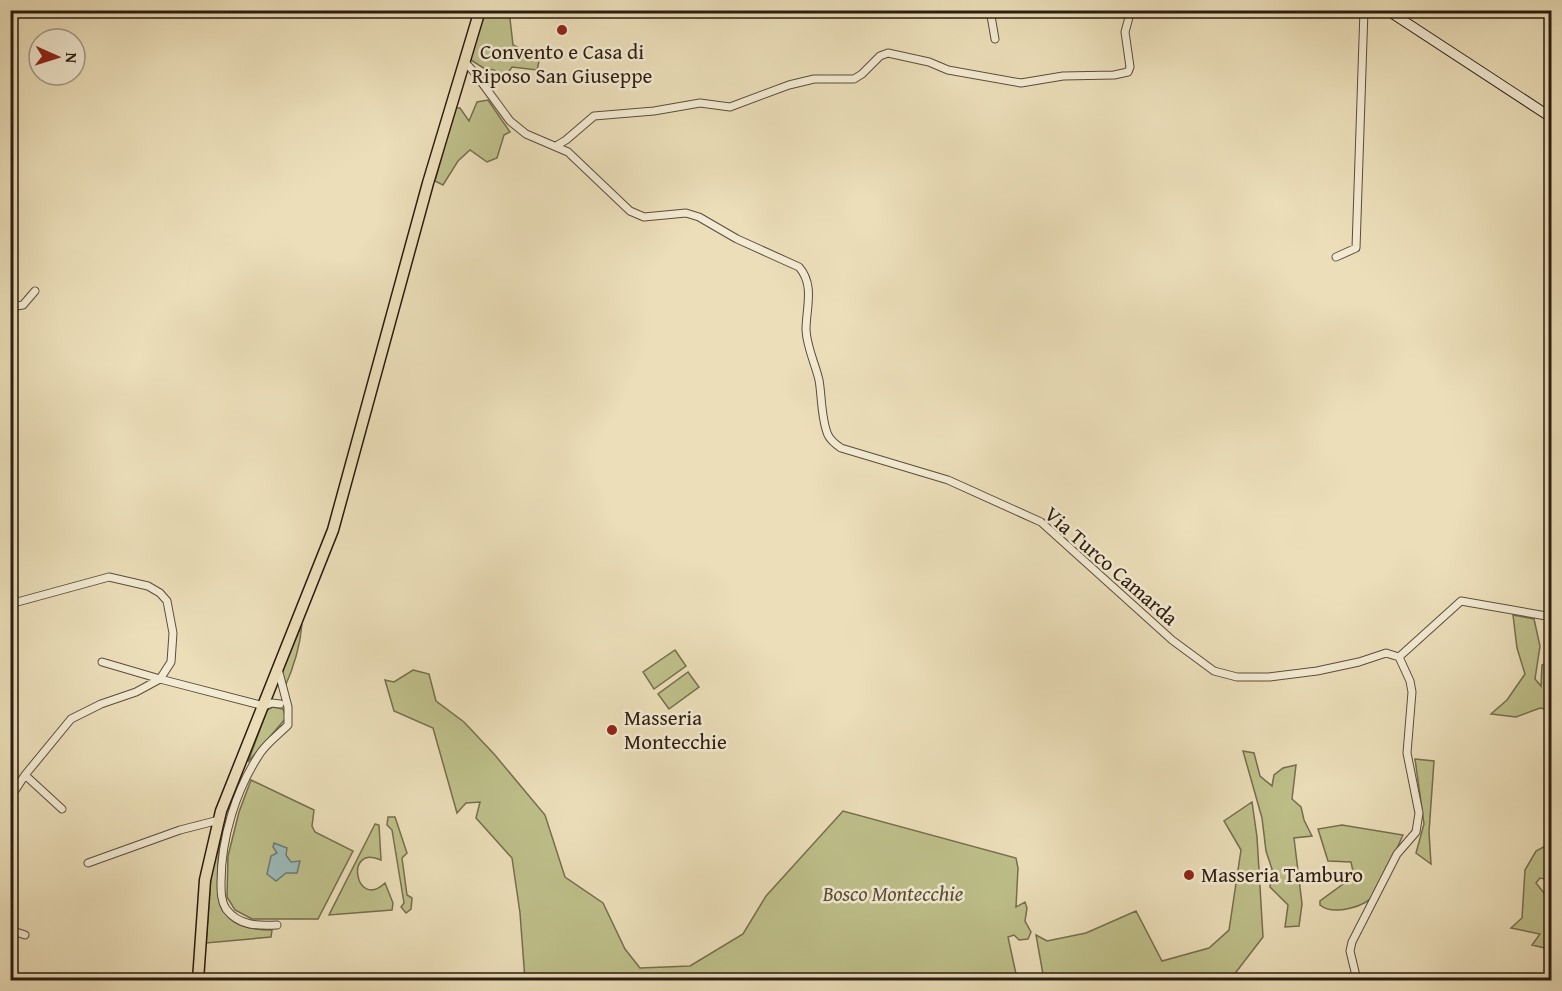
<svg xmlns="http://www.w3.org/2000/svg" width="1562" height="991" font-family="'Gentium Book Plus',serif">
  <rect width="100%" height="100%" fill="#ebdeb9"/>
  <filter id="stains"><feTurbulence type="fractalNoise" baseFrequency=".00333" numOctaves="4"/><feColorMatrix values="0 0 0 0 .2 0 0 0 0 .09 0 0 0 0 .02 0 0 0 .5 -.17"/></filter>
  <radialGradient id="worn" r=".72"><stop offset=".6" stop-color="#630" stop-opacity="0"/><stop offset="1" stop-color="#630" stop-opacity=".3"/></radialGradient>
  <!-- green -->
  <path fill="#bebf8a" stroke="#756e4e" stroke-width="1.5" d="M509,10L513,45L540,57L537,70L512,67L502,81L494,70L485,69L471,60L470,55L485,11Z
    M488,100L510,132L504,135L497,158L487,162L470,150L458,161L443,185L435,181L455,108H460L469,121L477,102Z
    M1513,615L1534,619L1540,646L1535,679L1541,686L1542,665L1552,660L1551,710L1540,708L1516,717L1491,714L1507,700L1525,674L1517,648Z
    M302,624C300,648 294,667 284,689L281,674Z
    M675,650L686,666L654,689L643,672Z
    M413,670L429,674L436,701L464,722L494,754L545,815L565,877L603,903L625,949L640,968L690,966L743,934L766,896L843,811L1016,858L1018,868L1016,907L1025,902L1027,908L1025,921L1031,932L1028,939L1019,940L1014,935L1008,937L1016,974L1021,980H525L520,913L512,858L476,818L480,802L466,803L457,813L433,728L394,711L385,680L394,682Z
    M688,672L699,687L669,709L658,694Z
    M273,707L283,709L286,718L248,762L267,710Z
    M1243,751L1254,753L1260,776L1272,786L1274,775L1283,768L1296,765L1292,799L1301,807L1304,820L1312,836L1294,838L1302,904L1299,926L1285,927L1288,905L1270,887L1272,869L1266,851L1262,818Z
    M1415,759L1434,761L1429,832L1431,864L1416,853L1424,824Z
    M251,780L314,810L312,826L315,832L353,851L318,919H252L235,910L227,897L228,856L239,812Z
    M1252,802L1257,837L1263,937L1230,980H1044L1036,935L1047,941L1086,933L1136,911L1162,961L1209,948L1229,930L1241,850L1224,821Z
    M388,817H395L407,853L402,858L407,895L412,898L411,909L406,913L401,907L404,903L392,830L387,825Z
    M1551,820V880L1540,878L1536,883L1544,893L1551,897V952L1549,949L1532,945L1540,934L1511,928L1522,918L1525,870L1536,851L1549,844Z
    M375,824L379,825L381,860C344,843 355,911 385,883L393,903L392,910L329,915Z
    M1342,825L1403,835C1394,854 1387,877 1375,894C1366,907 1333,916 1320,905V901L1354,876L1351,862L1328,861L1318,829Z
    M221,834C218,852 217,868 218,886C220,922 239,930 272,930L271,937L206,943L211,874Z"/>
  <!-- water -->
  <path fill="#9cbab9" stroke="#6f7b76" stroke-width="1.5" d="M274,843L287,848L286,855L291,862L300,861L297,873H286L276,881L267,874L271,856L277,853L273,847Z"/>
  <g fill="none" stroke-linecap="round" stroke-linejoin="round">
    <defs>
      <path id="street" d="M990,10L995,39
        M464,61L474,72L510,121L526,134L568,152L630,211L644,217L686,213L699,217L737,239L799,267C815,285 806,308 806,330C807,348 815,363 819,380C822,397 821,419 828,435C831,441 835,444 841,448L948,480L1041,522L1172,640L1214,671L1237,677H1269L1317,671L1359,662L1386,653L1399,657L1410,681L1412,692L1407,753L1419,813L1416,832L1397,854L1352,942L1350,951L1357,980
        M556,146L566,140L594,116L654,111L700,103L730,107L789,85L814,79H854L862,74L880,56L888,53L929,62L948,70L1021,83L1063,76L1114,75L1128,72L1130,67L1125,32L1131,10
        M1336,257L1356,248L1364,10
        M10,307L23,305L35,291
        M10,604L109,577L148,586L160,593L167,601L173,633L171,662L160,679L102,662
        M1399,657L1461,601L1552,617
        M25,775L62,809
        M10,798L25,775L71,719L101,704L136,692L160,679L264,706L272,703L280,704
        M88,863L180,830L219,820
        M277,925C258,926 239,926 226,909C221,901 221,892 221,883C221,838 236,789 261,752C268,742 279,734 288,725V707L278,669
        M10,930L25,935"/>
      <path id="secondary" d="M1387,10L1552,118"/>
      <path id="primary" d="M198,980L205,880L221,811L333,530L428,183L480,10"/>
    </defs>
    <!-- street casing -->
    <use href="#street" stroke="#5c4c3b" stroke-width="9"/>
    <!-- secondary casing -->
    <use href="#secondary" stroke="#2c1c11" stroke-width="11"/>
    <!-- primary casing -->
    <use href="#primary" stroke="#2c1c11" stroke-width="13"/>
    <!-- street -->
    <use href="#street" stroke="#f2ead2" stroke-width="7"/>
    <!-- secondary -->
    <use href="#secondary" stroke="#f2ead2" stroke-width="9"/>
    <!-- primary -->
    <use href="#primary" stroke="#ebdeb9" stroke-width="10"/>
  </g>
  <!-- markers -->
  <g fill="#8f2418" stroke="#f2ead2" stroke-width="2">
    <circle cx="562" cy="30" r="6"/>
    <circle cx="612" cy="730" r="6"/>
    <circle cx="1189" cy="875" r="6"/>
  </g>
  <g text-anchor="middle" stroke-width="5" stroke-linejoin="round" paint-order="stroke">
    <!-- poi labels -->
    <g font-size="21" fill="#2c1c11" stroke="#f2ead2" text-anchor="start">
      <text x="562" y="59" text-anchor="middle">Convento e Casa di<tspan x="562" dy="24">Riposo San Giuseppe</tspan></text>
      <text x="624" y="725">Masseria<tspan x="624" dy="24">Montecchie</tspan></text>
      <text x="1201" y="882">Masseria Tamburo</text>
    </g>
    <!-- street labels -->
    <g font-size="21" fill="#2c1c11" stroke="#f2ead2">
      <text transform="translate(1111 566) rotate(41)" y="7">Via Turco Camarda</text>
    </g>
    <!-- park labels -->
    <g font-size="21" font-style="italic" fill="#584d35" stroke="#f2ead2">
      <text x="893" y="901">Bosco Montecchie</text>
    </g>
  </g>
  <!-- margin -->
  <rect width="1562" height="991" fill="none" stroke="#ebdeb9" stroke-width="36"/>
  <rect x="12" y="12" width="1538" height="967" fill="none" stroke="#2c1c11" stroke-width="3"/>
  <rect x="18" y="18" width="1526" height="955" fill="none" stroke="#2c1c11" stroke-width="1.5"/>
  <!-- north arrow -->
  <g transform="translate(57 57) rotate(93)"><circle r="28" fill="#f2ead2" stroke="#a39885" stroke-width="1.5"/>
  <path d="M0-4.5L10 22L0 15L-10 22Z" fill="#8f2418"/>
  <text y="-9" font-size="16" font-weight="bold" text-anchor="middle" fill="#2c1c11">N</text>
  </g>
  <rect width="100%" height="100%" filter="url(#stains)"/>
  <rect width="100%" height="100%" fill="url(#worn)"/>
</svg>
